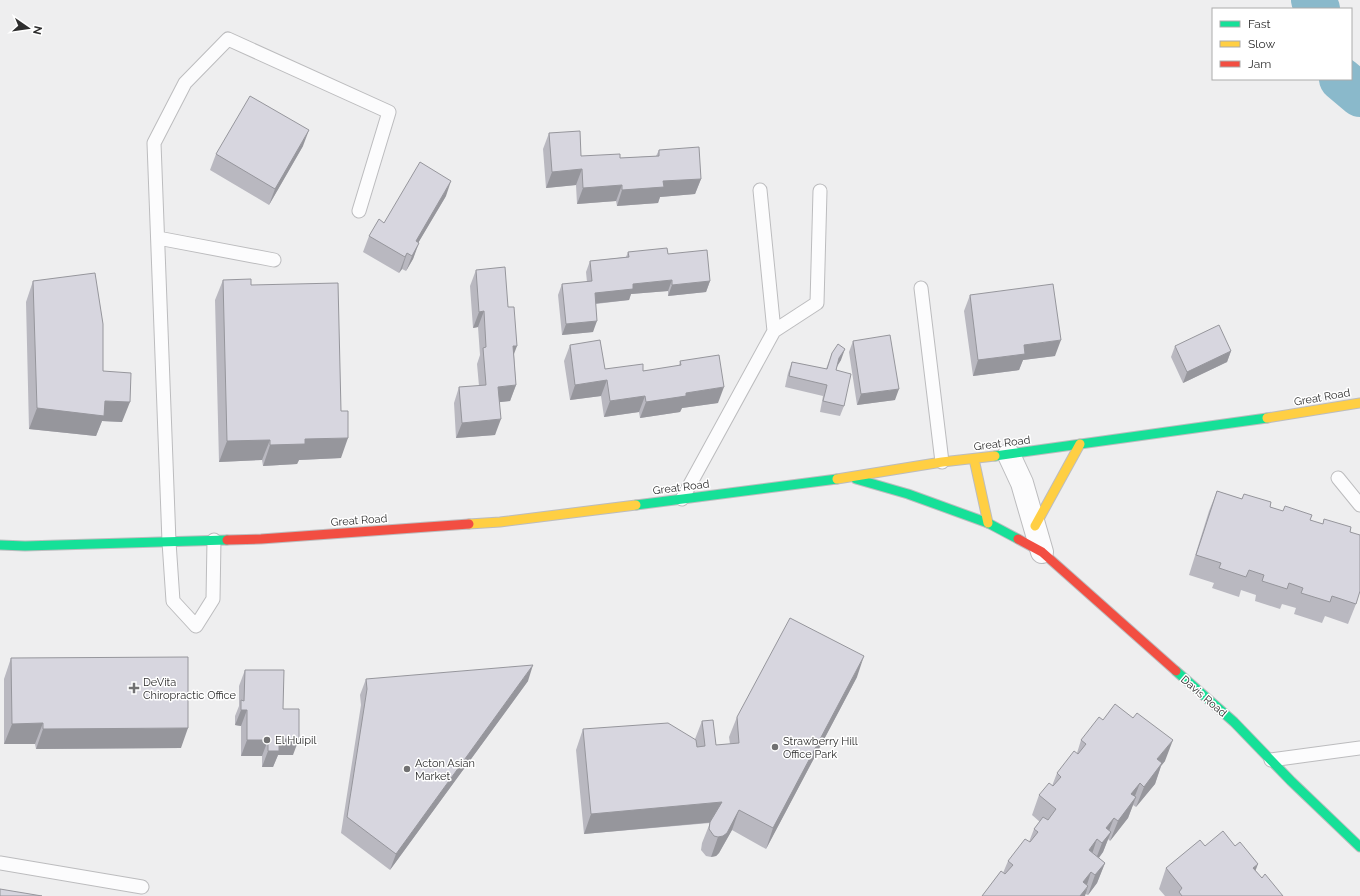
<svg xmlns="http://www.w3.org/2000/svg" width="1360" height="896" font-family="Raleway,sans-serif">
  <rect width="100%" height="100%" fill="#eeeeef"/>
  <g fill="none" stroke-linecap="round" stroke-linejoin="round">
    <!-- river -->
    <path stroke="#8ab9cb" stroke-width="44" d="M1313,0L1318,9
      M1341,79L1360,95"/>
    <defs>
      <path id="lane" d="M760,190L774,331
        M158,238L274,260
        M921,288L942,462
        M1338,478L1360,505
        M682,499L774,331L817,303L820,191
        M214,540L213,599L196,626L173,601L169,542L154,143L185,83L228,39L389,112L359,211
        M1271,760L1360,748
        M0,863L142,887"/>
      <path id="street" d="M1009,455L1022,483L1042,552"/>
      <path id="fast" d="M995,456L1267,418
        M856,479L908,494L988,523L1018,539
        M636,505L837,479
        M0,545L25,546L227,540
        M1176,671L1234,722L1291,781L1360,847"/>
      <path id="slow" d="M1267,418L1360,403
        M974,459L988,523
        M837,479L942,462L995,456
        M469,524L500,522L636,505
        M1035,526L1080,444"/>
      <path id="jam" d="M1018,539L1042,552L1176,671
        M227,540L261,539L469,524"/>
    </defs>
    <!-- lane casing -->
    <use href="#lane" stroke="#bcbcbe" stroke-width="15"/>
    <!-- street casing -->
    <use href="#street" stroke="#bcbcbe" stroke-width="24"/>
    <!-- fast casing -->
    <use href="#fast" stroke="#bcbcbe" stroke-width="11"/>
    <!-- slow casing -->
    <use href="#slow" stroke="#bcbcbe" stroke-width="11"/>
    <!-- jam casing -->
    <use href="#jam" stroke="#bcbcbe" stroke-width="11"/>
    <!-- lane -->
    <use href="#lane" stroke="#fcfcfd" stroke-width="13"/>
    <!-- street -->
    <use href="#street" stroke="#fcfcfd" stroke-width="22"/>
    <!-- fast -->
    <use href="#fast" stroke="#16e098" stroke-width="9"/>
    <!-- slow -->
    <use href="#slow" stroke="#ffcf43" stroke-width="9"/>
    <!-- jam -->
    <use href="#jam" stroke="#f24e42" stroke-width="9"/>
  </g>
  <!-- wall -->
  <path fill="#b9b8c0" d="M549,133L581,156L620,158L656,156L659,150L701,179L695,194L660,197L658,203L617,206L616,201L577,204L576,185L546,188L543,149Z
    M303,146L269,205L210,170L216,154Z
    M446,196L418,243L413,259L406,271L402,269L399,273L363,252L369,236L384,223Z
    M628,252L668,254L710,281L706,292L668,296V291L631,294L629,300L596,304L593,332L562,335L558,295L562,284L587,282L586,272L590,261L626,257Z
    M476,270L508,307L514,355L516,385L510,401L499,402L495,435L456,438L454,403L459,387L479,386L477,364L480,355L478,327L473,328L470,286Z
    M223,280L251,285L341,458L299,460L297,464L263,466L262,460L219,462L215,300Z
    M33,281L122,422L102,421L96,436L29,429L26,302Z
    M970,295L1055,356L1023,360L1019,370L973,376L964,311Z
    M853,341L895,400L857,405L849,352Z
    M570,345L605,369L643,371L679,366L680,361L718,403L682,408L680,412L640,418L639,412L604,417L601,396L570,400L564,361Z
    M1175,346L1231,351L1227,362L1183,383L1171,357Z
    M832,353L841,360L837,367L836,370L844,406L840,416L820,412L823,396L785,387L788,373L792,362L826,369Z
    M1217,491L1242,499L1270,507L1322,524L1350,532L1356,604L1348,624L1325,616L1322,623L1294,614L1296,608L1282,604L1280,609L1255,601L1256,595L1241,590L1239,597L1212,588L1214,583L1189,575L1209,511Z
    M11,658L181,748L36,749L35,744H4V679Z
    M245,670L283,709L293,755H278L273,767H262V756H241V726L235,725V716L239,706V686Z
    M857,677L766,849L732,830L719,853L716,856L711,857L706,856L701,850L702,843L710,823L584,834L576,750L583,729L695,739L702,721L716,745L730,744L729,737L737,717Z
    M366,679L528,681L390,870L341,833L361,705L360,695Z
    M1081,740L1165,761L1161,766L1155,784L1136,807L1133,805L1128,818L1110,841L1108,839L1103,852L1099,858L1105,863L1097,883L1088,895L1085,894V896H982L1001,871L1003,873L1008,861L1029,842L1034,829L1040,822L1032,815L1039,795L1052,786L1057,773L1077,753Z
    M1205,846H1235L1262,878L1283,896H1165L1159,889L1166,868Z"/>
  <!-- shaded-wall -->
  <path fill="#96969c" d="M309,130L303,146L269,205L275,189Z
    M582,169L576,185L546,188L552,172Z
    M701,179L695,194L660,197L658,203L617,206L622,190L663,181Z
    M451,181L446,196L411,255L416,241Z
    M622,185L616,201L577,204L583,188Z
    M419,243L413,259L406,271L412,256Z
    M407,253L402,269L399,273L405,257Z
    M672,280L668,291L631,294L629,300L591,304L595,293L633,284Z
    M710,281L706,292L668,296L672,285Z
    M484,311L478,327L473,328L479,312Z
    M597,321L593,332L562,335L566,324Z
    M1061,340L1055,356L1023,360L1019,370L973,376L978,360L1024,345Z
    M513,346H517L511,362Z
    M845,349L841,360L835,369L839,358Z
    M1231,351L1227,362L1183,383L1187,372Z
    M607,380L601,396L570,400L575,385Z
    M516,385L510,401L492,403L498,387Z
    M724,387L718,403L682,408L680,412L640,418L646,402L686,393Z
    M899,389L895,400L857,405L861,394Z
    M645,396L639,412L604,417L610,401Z
    M105,401L130,402L122,422L102,421L96,436L29,429L37,408Z
    M501,419L495,435L456,438L462,423Z
    M348,438L341,458L299,460L297,464L263,466L270,445L305,439Z
    M270,440L262,460L219,462L227,441Z
    M864,656L857,677L766,849L773,828Z
    M533,665L528,681L390,870L396,854Z
    M241,710H247L241,726L235,725Z
    M43,723L35,744H4L12,724Z
    M188,728L181,748L36,749L43,729Z
    M279,739H299L293,755H278L273,767H262L268,751Z
    M247,740H268L262,756H241Z
    M1173,740L1165,761L1161,766L1155,784L1136,807L1144,787L1157,759Z
    M1140,783L1133,801L1136,797L1128,818L1110,841L1118,821L1131,794Z
    M722,802L715,822L584,834L591,814Z
    M739,810L732,830L719,853L716,856L711,857L718,837Z
    M1114,818L1107,836L1111,832L1103,852L1094,864L1102,843L1106,828Z
    M1097,839L1090,860L1089,850Z
    M1105,863L1097,883L1088,895L1095,875Z
    M1258,864L1250,885L1253,868Z
    M1091,872L1085,891L1088,886L1085,896H1078L1083,882Z"/>
  <!-- building -->
  <path fill="#d7d6df" stroke="#96969c" d="M250,96L309,130L275,189L216,154Z
    M580,131L581,156L620,154V158L659,156V150L699,147L701,179L663,181L664,187L622,190V185L583,188L582,169L552,172L549,133Z
    M420,162L451,181L416,241L419,243L412,256L407,253L405,257L369,236L379,219L384,223Z
    M667,248L668,254L707,250L710,281L672,285V280L633,284V289L595,293L597,321L566,324L562,284L592,281L590,261L629,257L628,252Z
    M505,267L508,307H514L517,346H513L516,385L498,387L501,419L462,423L459,387L486,385L483,348L486,347L484,311L479,312L476,270Z
    M95,273L103,324V371L131,373L130,402L105,401L104,416L37,408L33,281Z
    M251,279V285L338,283L341,411H348V438L305,439V444L270,445V440L227,441L223,280Z
    M1053,284L1061,340L1024,345L1025,354L978,360L970,295Z
    M1219,325L1231,351L1187,372L1175,346Z
    M890,335L899,389L861,394L853,341Z
    M600,340L605,369L643,364V371L681,365L680,361L719,355L724,387L686,393V396L646,402L645,396L610,401L607,380L575,385L570,345Z
    M838,344L845,349L839,358L836,370L851,374L844,406L823,401L827,385L789,376L792,362L827,369L832,353Z
    M1217,491L1242,499L1244,494L1271,502L1270,507L1283,511L1285,506L1312,515L1310,520L1323,524L1324,519L1351,527L1350,532L1360,535V591L1356,604L1332,596L1330,602L1301,593L1303,588L1289,583L1287,589L1262,581L1264,575L1249,570L1246,577L1219,568L1221,563L1196,555Z
    M790,618L864,656L773,828L739,810L727,833L723,836L718,837L714,836L709,829L710,822L722,802L591,814L583,729L668,723L696,740L697,747L705,746L702,721L713,720L716,745L739,743L737,717Z
    M188,657V728L43,729V723L12,724L11,658Z
    M533,665L396,854L347,817L367,689L366,679Z
    M245,670H284L283,709H299V739H279V751H268V740H247V710H241V700L244,701Z
    M1115,704L1133,718L1137,713L1173,740L1157,759L1162,763L1144,787L1140,783L1131,794L1136,797L1118,821L1114,818L1106,828L1111,832L1102,843L1097,839L1089,850L1105,863L1095,875L1091,872L1083,882L1088,886L1080,896H982L1001,871L1005,874L1013,865L1008,861L1025,839L1030,842L1038,832L1034,829L1043,817L1048,820L1056,809L1039,795L1049,783L1053,786L1061,777L1057,773L1074,751L1078,754L1086,744L1081,740L1099,717L1103,720Z
    M1223,831L1235,846L1240,842L1258,864L1253,868L1262,878L1265,874L1283,896H1182L1179,892L1182,888L1166,868L1200,840L1205,846Z
    M0,889L42,896H0Z"/>
  <!-- markers -->
  <g fill="#717172" stroke="#fff" stroke-width="1.5">
    <path d="M132 682h4v4h4v4h-4v4h-4v-4h-4v-4h4z"/>
    <circle cx="267" cy="740" r="4"/>
    <circle cx="775" cy="747" r="4"/>
    <circle cx="407" cy="769" r="4"/>
  </g>
  <g text-anchor="middle" stroke-width="3" stroke-linejoin="round" paint-order="stroke">
    <!-- street labels -->
    <g font-size="11" fill="#2e2e2e" stroke="#fff">
      <text transform="translate(1322 397) rotate(-10)" y="4">Great Road</text>
      <text transform="translate(1002 443) rotate(-7)" y="4">Great Road</text>
      <text transform="translate(681 487) rotate(-7)" y="4">Great Road</text>
      <text transform="translate(359 520) rotate(-4)" y="4">Great Road</text>
      <text transform="translate(1204 696) rotate(41)" y="4">Davis Road</text>
    </g>
    <!-- poi labels -->
    <g font-size="11" fill="#2e2e2e" stroke="#fff" text-anchor="start">
      <text x="143" y="686">DeVita<tspan x="143" dy="13">Chiropractic Office</tspan></text>
      <text x="275" y="744">El Huipil</text>
      <text x="783" y="745">Strawberry Hill<tspan x="783" dy="13">Office Park</tspan></text>
      <text x="415" y="767">Acton Asian<tspan x="415" dy="13">Market</tspan></text>
    </g>
  </g>
  <!-- legend -->
  <rect x="1212" y="8" width="140" height="72" fill="#ffffff" stroke="#ababab"/>
  <rect x="1220" y="21" width="20" height="6" fill="#16e098" stroke="#ababab"/>
  <text x="1248" y="28" font-size="12" fill="#2e2e2e">Fast</text>
  <rect x="1220" y="41" width="20" height="6" fill="#ffcf43" stroke="#ababab"/>
  <text x="1248" y="48" font-size="12" fill="#2e2e2e">Slow</text>
  <rect x="1220" y="61" width="20" height="6" fill="#f24e42" stroke="#ababab"/>
  <text x="1248" y="68" font-size="12" fill="#2e2e2e">Jam</text>
  <!-- north arrow -->
  <g transform="translate(28 28) rotate(103)" stroke="#ffffff" stroke-width="3" paint-order="stroke">
  <path d="M0-3L7 15L0 10L-7 15Z" fill="#2e2e2e"/>
  <text y="-6" font-size="11" font-weight="bold" text-anchor="middle" fill="#2e2e2e">N</text>
  </g>
</svg>
